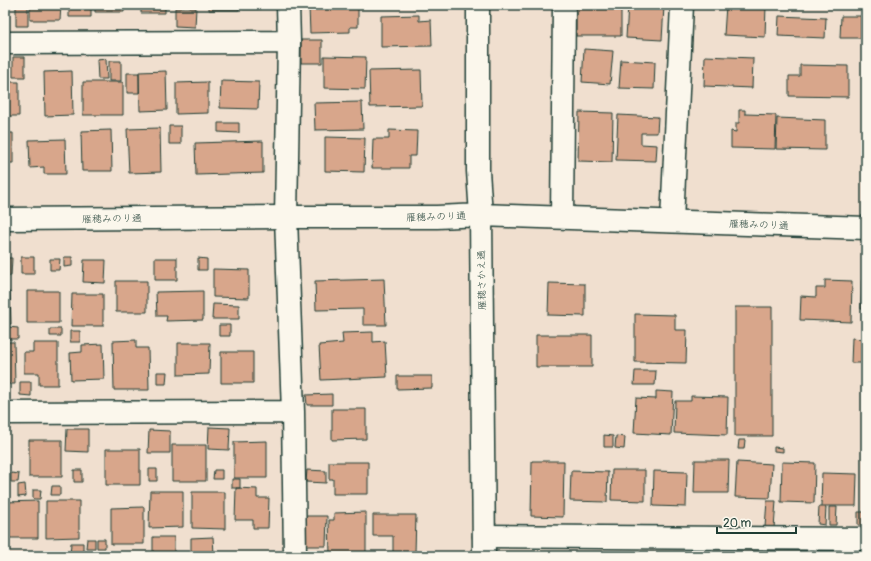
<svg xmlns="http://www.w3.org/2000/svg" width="871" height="561" font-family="Pangolin,'Klee One',sans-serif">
  <rect width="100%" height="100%" fill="#f0dfcf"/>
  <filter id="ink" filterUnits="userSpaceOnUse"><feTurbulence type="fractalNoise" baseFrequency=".025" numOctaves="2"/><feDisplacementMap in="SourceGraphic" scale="8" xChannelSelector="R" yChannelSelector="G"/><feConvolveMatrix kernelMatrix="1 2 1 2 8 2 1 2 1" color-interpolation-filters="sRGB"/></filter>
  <g filter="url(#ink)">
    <!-- building -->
    <path fill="#d8a68b" stroke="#1f3d34" d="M16,5H28V26H16Z
      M30,5H61L60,20H30Z
      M69,5H91V17H69Z
      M95,5H124V12H95Z
      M141,5H191H165V13H141Z
      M209,5H239V10H209Z
      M243,5H261V9H243Z
      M332,5H358V27H350V32L310,33L309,7L332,6Z
      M576,5H621V36H576Z
      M628,5L664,6L662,40L626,38Z
      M726,5H766L765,37L724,35Z
      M175,8H196L195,27L175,26Z
      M419,15V21L431,20L432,46L381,47V16Z
      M779,16L826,18L825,38L778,36Z
      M841,16H861V38H840Z
      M301,40H322V63H301Z
      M584,49L613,51L610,84L582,82Z
      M324,56L366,57L365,89L324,88Z
      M705,56L753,58L752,88L704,86Z
      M13,57H25V77H13Z
      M106,59L107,79H98L97,60Z
      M621,60L655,62L654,89L619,88Z
      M109,61H121V81H109Z
      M800,65L848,66V97L789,96V76H800Z
      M421,70L422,106L370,107L369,71Z
      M72,71L73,115L45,116L44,72Z
      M166,71L167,110L140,111L139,72Z
      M127,73H139V93H127Z
      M221,81L259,82L258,109L220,108Z
      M5,82H19V116H5Z
      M83,82H123V115H83Z
      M208,82V113L176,114V83Z
      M362,102L363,129L315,130L314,103Z
      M739,110H745V114L776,115L775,149L731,148V131L736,132V123H739Z
      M579,112L613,113L612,162L578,161Z
      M618,115L658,117L657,133H641V144L657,145L656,161L616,160Z
      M777,118L825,120V150L776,149Z
      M218,123H239V133L218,132Z
      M169,126H181V144H169Z
      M160,128L161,172L129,173L127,129Z
      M111,130L112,171H82L81,131Z
      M389,130L417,131L416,156H409V168H372L373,139H389Z
      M5,133H13V163H5Z
      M325,137L365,138L364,172L325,171Z
      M65,139L66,174H44V167L30,168L29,140Z
      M263,141V173L196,175L195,143Z
      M21,257H34V274H21Z
      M64,257H72V266L64,267Z
      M5,258H12L11,276H5Z
      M155,258H177V280H155Z
      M198,258L207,259V270H198Z
      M50,259H60L59,270H50Z
      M84,260H106L105,283L83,282Z
      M213,269L249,270V298L213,297Z
      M384,279L386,325H363V309L316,310L315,281Z
      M825,280L852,281L851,322L800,320L801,296L816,297V288H825Z
      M862,280H866V309H861Z
      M116,281H147V312H116Z
      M549,283L585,284V316L548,315Z
      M27,291H59V323H27Z
      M203,291V320L166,321L167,316H157L156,292Z
      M5,292H10L11,324H5Z
      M72,294H103V326H71Z
      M213,304L239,305V319H212Z
      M735,307H772V436H735Z
      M635,314L675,315V330H687L686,363L635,362Z
      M865,323L866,324V349H864Z
      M219,325H230V336H219Z
      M8,327L18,328V339H8Z
      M50,329H61V336H50Z
      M70,331H80V342H70Z
      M373,332V342L385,341L387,377L321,380L319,345L343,343L342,333Z
      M536,335H592V367H536Z
      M852,338L863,339L862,363H851Z
      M136,340V348H148L149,390H114L113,341Z
      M5,342H14L15,384H5Z
      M33,343H58V385H39V373H24V352H33Z
      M178,343H210L209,374L178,375Z
      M103,344L104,379L71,380L70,353L82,352V345Z
      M221,352H253V383H221Z
      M864,367H866V392H864Z
      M635,371H656L655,385H634Z
      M157,372H167L166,384H157Z
      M397,376H432V388L397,389Z
      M20,382H31V396L20,395Z
      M656,391L673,392L671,435L634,433L636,398L656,399Z
      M332,394V405H307L306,395Z
      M691,396L728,397L727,435L674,433L675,401H691Z
      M332,409H366V439L332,440Z
      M209,427L230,428L229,450L208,449Z
      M67,429H88V452L66,451Z
      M149,430L170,431V453H148Z
      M604,435L613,436V447H604Z
      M616,436L625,437L624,449L615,448Z
      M29,440H62V477H29Z
      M739,440H745L744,449H738Z
      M267,441V478H234V442Z
      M172,445H206V481H172Z
      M774,447L783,448V452L774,451Z
      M106,449H140V485H106Z
      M695,460H729L728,493H694Z
      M532,461H564L563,517L531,516Z
      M329,462H368V494H333V479H329Z
      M737,462L772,464L770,498L735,497Z
      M782,462L815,463L814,503L781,502Z
      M149,469H157V481H149Z
      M74,470H82V482H74Z
      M214,470H222V479H213Z
      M307,470L326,471V483L306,482Z
      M612,470H645V501L611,500Z
      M571,471L608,472L607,502L570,501Z
      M654,471L687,472L686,507L653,506Z
      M11,473L19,474L18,482H11Z
      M822,473L857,474L856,506H821Z
      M232,479H240V488H232Z
      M25,484L26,496L18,497V485Z
      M52,486H60V495H51Z
      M236,488L257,489V498H269L268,528H253V520H235Z
      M33,490H41L40,499H33Z
      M150,491H183V527L149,528Z
      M192,492H225V529L192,528Z
      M38,501V538H5V502Z
      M46,501H79V537L46,538Z
      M767,501H776L774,528L765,527Z
      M144,507V544H111V508Z
      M819,507H826L825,525L818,524Z
      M829,507H837L836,525H829Z
      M366,512V553L330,554L329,520H334V513Z
      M858,512H865V525H858Z
      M373,515H416L415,553H393V536H373Z
      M305,516H327L326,546H305Z
      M153,537H174V556H153Z
      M213,537L214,554L191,555V538Z
      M87,539H95V548H86Z
      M97,539H105V548H97Z
      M71,543H83V556H70Z
      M45,551H54V556H45Z"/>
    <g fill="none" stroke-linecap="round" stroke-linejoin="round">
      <defs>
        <path id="minor" d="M288,5L289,42L286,217L293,412L295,556
          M5,43L289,42
          M562,217L564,5
          M672,221L682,5
          M5,413L293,412
          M484,536L866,539"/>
        <path id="tertiary" d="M478,5V171L481,215L484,556
          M5,219L286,217H437L481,215L866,228"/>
      </defs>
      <!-- minor casing -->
      <use href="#minor" stroke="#1f3d34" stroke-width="25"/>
      <!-- tertiary casing -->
      <use href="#tertiary" stroke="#1f3d34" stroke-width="25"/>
      <!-- minor -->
      <use href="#minor" stroke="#fbf7ec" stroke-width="22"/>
      <!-- tertiary -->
      <use href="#tertiary" stroke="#fbf7ec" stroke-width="22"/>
    </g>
  </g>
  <g text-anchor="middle" stroke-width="4" stroke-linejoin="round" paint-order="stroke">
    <!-- street labels -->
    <g font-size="10" fill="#1f3d34" stroke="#fbf7ec">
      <text transform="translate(436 216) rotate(-2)" y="4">雁穂みのり通</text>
      <text transform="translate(112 218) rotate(-1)" y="4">雁穂みのり通</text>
      <text transform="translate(759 224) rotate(2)" y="4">雁穂みのり通</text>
      <text transform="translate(481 280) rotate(-91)" y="4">雁穂さかえ通</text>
    </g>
  </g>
  <!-- margin -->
  <rect width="871" height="561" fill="none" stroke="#fbf7ec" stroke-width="20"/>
  <rect x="10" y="10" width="851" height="541" fill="none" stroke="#1f3d34" stroke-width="1.5" filter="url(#ink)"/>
  <!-- scale -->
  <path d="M717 527v6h79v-6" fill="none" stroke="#1f3d34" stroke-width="2"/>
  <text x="723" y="527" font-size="12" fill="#1f3d34" stroke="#fbf7ec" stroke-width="3" paint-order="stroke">20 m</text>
</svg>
